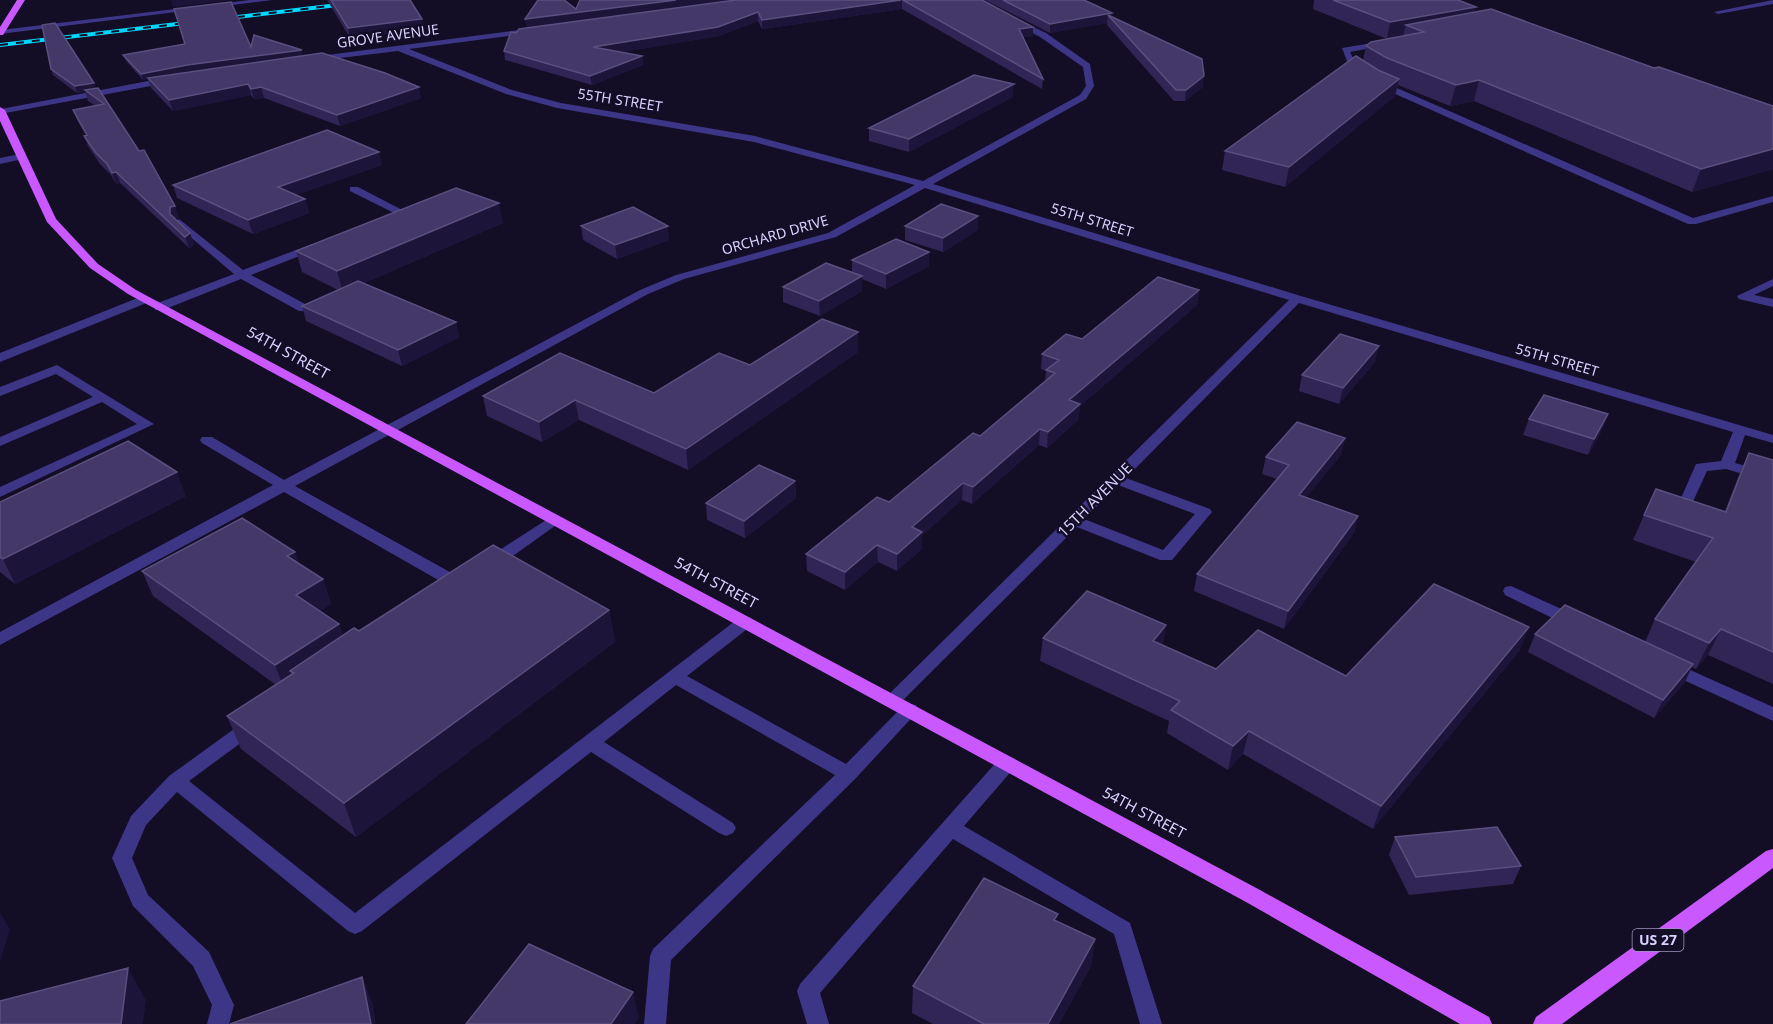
<svg xmlns="http://www.w3.org/2000/svg" width="1773" height="1024" font-family="'Noto Sans',sans-serif">
  <rect width="100%" height="100%" fill="#130d26"/>
  <g fill="none" stroke-linecap="round" stroke-linejoin="round">
    <!-- minor -->
    <path fill="#3d3687" fill-rule="evenodd" d="M250,0H273L0,34L1,30Z
      M1773,0V4L1718,14L1714,12Z
      M1017,19L1046,33L1090,64L1094,86L1086,99L933,184L1301,296L1773,435V443L1745,435L1735,463L1773,474V483L1726,469L1707,471L1690,508H1680L1678,505L1696,464L1721,461L1733,432L1299,303L1126,478L1210,509L1212,512L1172,560H1160L1077,527L898,705L892,707L886,705L883,701L886,697L1289,300L925,188L836,237L684,279L648,294L295,486L466,581L468,585L466,589H454L284,492L0,645V632L273,485L202,443L200,440L202,437H212L284,480L640,290L676,275L828,233L915,185L754,142L557,108L506,94L398,51L315,61L311,59L312,57L535,28H538V32L409,49L512,90L561,103L755,136L923,181L1080,95L1086,86L1083,67L1040,37L1014,23L1013,21ZM1118,485L1195,514L1163,550L1084,519Z
      M1384,41L1388,43L1387,45L1350,52L1357,66L1381,81L1693,218L1773,196V202L1696,224H1688L1375,85L1350,69L1342,48Z
      M169,77L173,80L172,82L0,114L1,109Z
      M20,154L25,157L23,159L0,164V158Z
      M350,187H358L408,213L393,220H385V216L394,213L350,191Z
      M179,219L243,270L312,244H320V248L251,275L307,305V311H299L241,279L163,310H155V304L234,274L175,224L174,222Z
      M1773,279V286L1754,295L1773,299V307L1739,299L1737,296Z
      M145,295L151,299L149,302L0,362V353Z
      M57,365L154,424L0,497V487L137,424L102,402L0,446V437L93,397L56,374L0,396V387Z
      M554,515L559,517L562,520L559,523L496,568H484L482,564L484,560Z
      M1511,586L1581,618L1583,622L1581,626H1569L1505,595L1503,591L1505,587Z
      M745,616L751,618L753,622L751,626L687,676L846,764L904,705L910,704L916,705L919,710L855,779L671,960L666,1024H644L650,956L653,949L835,775L676,685L604,742L733,823L736,828L733,833L726,836L719,833L591,752L362,931L355,934L348,931L177,792L146,825L132,858L148,895L209,952L234,1005L229,1024H207L212,1005L193,966L133,906L112,858L131,816L169,776L245,721L251,719L257,721L260,726L257,731L189,781L355,913L739,618Z
      M1670,661L1773,707V721L1664,671L1661,667L1664,663Z
      M1007,756L1014,758L1016,763L1014,768L964,826L1130,923L1162,1024H1140L1114,934L953,839L820,993L829,1024H807L797,991L800,984L1000,758Z"/>
    <!-- major -->
    <path fill="#c959ff" fill-rule="evenodd" d="M17,0H25L3,35H0V27Z
      M0,107L5,110L56,219L98,264L136,290L1260,890L1489,1017L1492,1024H1460L1246,902L128,294L90,268L47,222L0,121Z
      M1773,849V868L1562,1024H1533L1536,1017L1766,851Z"/>
    <defs>
      <path id="rail" d="M221,19L346,4
        M0,45L194,22"/>
    </defs>
    <!-- rail casing -->
    <use href="#rail" stroke="#00d7fd" stroke-width="4"/>
    <!-- rail -->
    <use href="#rail" stroke="#130d26" stroke-width="2" stroke-dasharray="8" stroke-linecap="butt"/>
  </g>
  <!-- wall -->
  <path fill="#312555" fill-rule="evenodd" d="M327,0H410L424,29L350,38Z
    M580,0H982L1033,27V36L1023,37L1043,79L1042,89L902,9L762,29L758,21L719,36L621,52L642,56L643,65L592,85L505,60L504,51L516,33L527,27L525,19L576,9Z
    M985,0H1084L1112,13V17L1203,87L1185,101H1174L1107,25V23L1050,33Z
    M1314,0H1458L1476,7L1474,12L1773,106V169L1692,192L1474,101L1450,106L1398,85L1395,96L1285,187L1222,170L1225,151L1363,60L1366,46L1403,36L1387,39L1313,9Z
    M185,44L251,47L303,56L421,98L340,126L264,98L254,99L251,95L173,111L151,88L148,79L143,80L126,61L123,55ZM270,60L164,76L189,71Z
    M51,69L96,88L175,206L179,218H174L190,233L194,245L189,248L120,183L116,184L111,175L100,164L88,146L84,136L86,135L77,120L73,110L96,106L88,101L85,91L77,93L53,75Z
    M1013,97L909,152L869,141V128Z
    M382,165L296,195L305,199L309,213L253,234L177,198L173,185Z
    M503,223L364,283L456,322L459,337L402,366L306,321L302,306L338,290L302,272L296,251Z
    M581,226L669,240L617,259L583,240Z
    M905,226L978,230L943,252L905,240Z
    M852,260L929,266L886,289L862,279V291L820,316L783,302V287L852,273Z
    M1199,290L1197,305L1080,406L1078,420L1047,448L1039,445L972,504L962,500L922,535V549L897,571L878,562L845,590L807,571L806,554L889,502L980,436L1045,381L1046,371L1041,369L1042,354L1082,339Z
    M858,352L688,470L579,420L542,442L487,416L483,396L654,393L750,365Z
    M1375,362L1339,404L1299,391L1302,375Z
    M1608,414L1602,430L1588,455L1523,435L1529,419Z
    M1345,438L1341,455L1306,497L1358,516L1354,533L1284,629L1194,591L1197,574L1277,479L1262,474L1266,457Z
    M1749,453L1773,460V684L1708,655L1696,669L1692,667L1685,682L1654,718L1528,652L1535,634L1645,642L1655,619L1696,562L1633,540L1644,515L1725,511L1738,477Z
    M795,481L796,498L745,538L707,520L706,503Z
    M186,496L15,584L0,572V502Z
    M299,564L323,579L331,604L320,611L339,624L343,636L359,631L609,610L615,642L356,837L241,749L227,716L276,685L153,596L142,571Z
    M1043,638L1163,646L1216,669L1346,676L1520,650L1373,829L1243,754L1228,770L1167,733L1169,721L1040,661Z
    M1395,837L1521,866L1513,884L1409,895L1389,855Z
    M1057,922L1095,939L1091,966L1059,1024H933L912,1013L913,986Z"/>
  <!-- shaded-wall -->
  <path fill="#1d143a" d="M171,0H229L173,7Z
    M676,0H746L527,28L525,19Z
    M902,0V9L762,29V20Z
    M1476,7L1472,23L1406,25L1403,36L1387,39L1390,22Z
    M758,12V21L719,36L594,57L593,47Z
    M1112,13V19L1108,15L1107,23L1050,33V24Z
    M422,19L424,29L350,38L348,28Z
    M1033,27V36L1019,38V29Z
    M302,50L303,56L189,71L143,80L141,74L187,65Z
    M642,56L643,65L592,85L590,76Z
    M1204,76L1203,87L1185,101L1186,90Z
    M1399,79L1395,96L1285,187L1289,167Z
    M1479,80L1474,101L1450,106L1456,85Z
    M94,83L96,89L77,93L75,86Z
    M248,84L251,95L173,111L169,100Z
    M1014,84L1013,97L909,152V139Z
    M261,87L264,98L254,99L251,89Z
    M419,87L421,98L340,126L337,115Z
    M1773,149V169L1692,192L1701,169Z
    M379,152L382,165L282,200L278,187Z
    M116,172L120,183L116,184L112,173Z
    M305,199L309,213L253,234L248,220Z
    M499,203L503,223L343,292L337,271Z
    M175,206L179,218H173L170,214V207Z
    M978,216V230L943,252V238Z
    M668,226L669,240L617,259L615,245Z
    M190,233L194,245L189,248L185,237Z
    M929,252V266L886,289V274Z
    M862,276V291L820,316L819,301Z
    M1199,290L1197,305L1080,406L1078,420L1047,448L1048,432L1069,400Z
    M456,322L459,337L402,366L398,350Z
    M858,332V352L688,470L686,449Z
    M1379,346L1375,362L1339,404L1343,388Z
    M575,400L579,420L542,442L539,422Z
    M1608,414L1602,430L1588,455L1594,439Z
    M1040,429L1039,445L972,504L973,487Z
    M1345,438L1341,455L1295,512L1299,495Z
    M177,472L186,496L15,584L3,559Z
    M795,481L796,498L745,538L744,521Z
    M963,483L962,500L922,535V549L897,571V554L912,527Z
    M1358,516L1354,533L1284,629L1288,611Z
    M877,545L878,562L845,590V572Z
    M295,552L304,577L287,556Z
    M323,579L331,604L305,620L296,595Z
    M609,610L615,642L356,837L344,803Z
    M339,624L348,649L290,671L295,684L285,691L275,665Z
    M1166,625L1163,648L1153,641Z
    M1529,627L1520,650L1373,829L1381,806Z
    M1721,629L1708,655L1696,669L1709,643Z
    M1693,664L1685,682L1654,718L1663,700Z
    M1249,731L1243,754L1228,770L1233,746Z
    M0,913L10,929L0,962Z
    M1095,939L1091,966L1059,1024H1048Z
    M128,968L146,1000L143,1024H121Z
    M362,977L373,1004L376,1024H371Z
    M633,992L639,1018L635,1024H611Z"/>
  <!-- building -->
  <path fill="#433867" stroke="#5a507f" stroke-width="1.5" d="M331,0H410L422,19L348,28Z
    M538,0H564L576,9L580,0H676L525,19Z
    M736,0H901L762,20L758,12L718,27L593,47L642,56L590,76L504,51L511,32L516,33L519,29Z
    M903,0H982L1033,27L1019,29L1043,79Z
    M1003,0H1084L1112,13L1050,24Z
    M1333,0H1458L1476,7L1390,22Z
    M231,2L251,47L254,35L302,50L187,65L141,74L123,55L185,44L174,9Z
    M1491,9L1654,68L1659,67L1773,106V149L1701,169L1479,80L1456,85L1387,58L1366,46L1371,42L1424,32L1406,25Z
    M1108,15L1202,59L1204,76L1186,90H1176Z
    M55,23L94,83L75,86L51,69L42,25Z
    M322,53L385,73L419,87L337,115L261,87L251,89L248,84L169,100L148,78Z
    M1356,56L1378,70L1399,79L1289,167L1225,151Z
    M974,75L1014,84L909,139L869,128Z
    M98,88L139,151L144,150L175,206L170,207V214L190,233L185,237L116,172L112,173L107,164L96,153L84,136L87,135L73,110L104,104L85,90Z
    M327,130L379,152L278,187L305,199L248,220L173,185Z
    M456,188L499,203L337,271L296,251Z
    M941,204L978,216L943,238L905,226Z
    M633,207L668,226L615,245L581,226Z
    M896,239L929,252L886,274L852,260Z
    M826,263L862,276L819,301L783,287Z
    M1158,277L1199,290L1069,400L1080,404L1048,432L1040,429L973,487L963,483L912,527L922,532L897,554L877,545L845,572L806,554L877,497L889,502L973,433L980,436L1055,373L1046,370L1059,360L1042,354L1066,334L1082,339Z
    M358,281L456,322L398,350L302,306Z
    M822,319L858,332L686,449L575,400L539,422L483,396L560,353L654,393L719,353L750,365Z
    M1340,334L1379,346L1343,388L1302,375Z
    M1544,395L1608,414L1594,439L1529,419Z
    M1297,422L1345,438L1299,495L1358,516L1288,611L1197,574L1289,465L1266,457Z
    M128,441L177,472L3,559L0,557V502Z
    M1749,453L1773,460V652L1721,629L1709,643L1655,619L1713,538L1644,515L1656,489L1726,512Z
    M759,465L795,481L744,521L706,503Z
    M242,518L295,552L287,556L323,579L296,595L339,624L275,665L142,571Z
    M493,545L609,610L344,803L227,716L294,673L290,671L354,628L359,631Z
    M1434,584L1529,627L1381,806L1249,731L1233,746L1171,710L1180,701L1043,638L1087,591L1166,625L1153,641L1216,669L1258,630L1346,676Z
    M1565,605L1693,664L1663,700L1535,634Z
    M1497,827L1521,866L1416,877L1395,837Z
    M984,878L1058,914L1054,920L1095,939L1048,1024H984L913,986Z
    M529,944L633,992L611,1024H466Z
    M128,968L121,1024H0V1001Z
    M362,977L371,1024H230Z"/>
  <g text-anchor="middle" stroke-width="5" stroke-linejoin="round" paint-order="stroke">
    <!-- far-street labels -->
    <g font-size="14" fill="#d9d2ff" stroke="#130d26">
      <text transform="translate(388 36) rotate(-8)" y="5">GROVE AVENUE</text>
      <text transform="translate(620 100) rotate(9)" y="5">55TH STREET</text>
      <text transform="translate(1092 220) rotate(17)" y="5">55TH STREET</text>
      <text transform="translate(775 235) rotate(-16)" y="5">ORCHARD DRIVE</text>
      <text transform="translate(1557 360) rotate(16)" y="5">55TH STREET</text>
    </g>
    <!-- shield labels -->
    <rect fill="#130d26" stroke="#9e97be" stroke-width="1.5" x="1632.5" y="929" width="51" height="22" rx="4.5"/>
    <g font-size="14" font-weight="bold" fill="#d9d2ff">
      <text x="1658" y="945">US 27</text>
    </g>
    <!-- street labels -->
    <g font-size="15" fill="#d9d2ff" stroke="#130d26">
      <text transform="translate(288 353) rotate(29)" y="5">54TH STREET</text>
      <text transform="translate(1095 500) rotate(-45)" y="5">15TH AVENUE</text>
      <text transform="translate(716 583) rotate(28)" y="5">54TH STREET</text>
      <text transform="translate(1144 813) rotate(28)" y="5">54TH STREET</text>
    </g>
  </g>
</svg>
